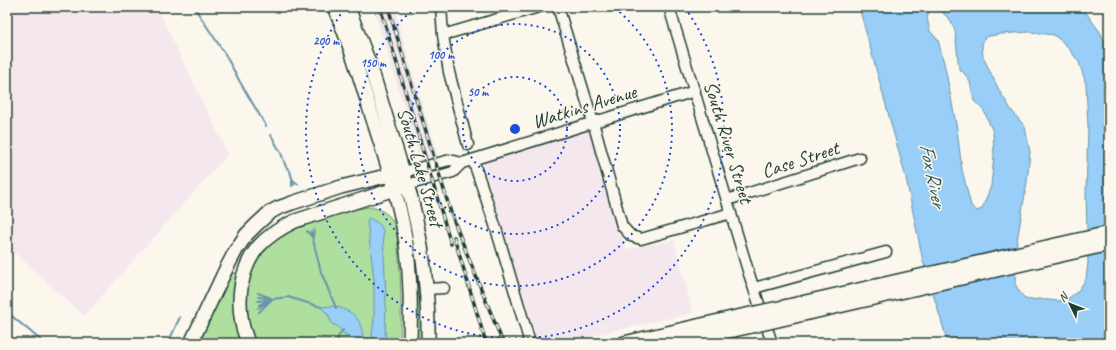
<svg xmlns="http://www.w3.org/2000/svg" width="1116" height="350" font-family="Caveat,sans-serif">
  <rect width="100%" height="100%" fill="#fbf7ec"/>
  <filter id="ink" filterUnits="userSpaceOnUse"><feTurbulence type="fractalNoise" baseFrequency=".025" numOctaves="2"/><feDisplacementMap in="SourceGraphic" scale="8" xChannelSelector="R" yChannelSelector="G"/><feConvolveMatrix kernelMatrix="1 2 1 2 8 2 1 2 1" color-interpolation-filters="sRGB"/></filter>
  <g filter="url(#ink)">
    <!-- built -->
    <path fill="#f4e8ee" d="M7,7H153L159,12L228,154L84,316L7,246Z
      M373,7H395L406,50L439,160L421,163Z
      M585,117L626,249L674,240L693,313L559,343H536L479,151Z"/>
    <!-- green -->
    <path fill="#afdf9f" stroke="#678e6a" d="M369,207C378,208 387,212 392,220C397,228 397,238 398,247C401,279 402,312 400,343H255C248,331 246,318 246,305C246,300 245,294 246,289C246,285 249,280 250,275C261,241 293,228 324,219C339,214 353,209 369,207Z
      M412,239L422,305L424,343H414Z
      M230,271L236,274L234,291L245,343H196Z"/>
    <!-- water -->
    <path fill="#98cef7" stroke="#6894a9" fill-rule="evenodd" d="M859,7H931L927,18L930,31L938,40L945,67L957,129L962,170L971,206L977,211L982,209L991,186L994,156L993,132L984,111L974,101L970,82L964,73L959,69L955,31L950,20L937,7H978L981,11H986L989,7H1082L1100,32L1109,53V343H948L923,261L906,178ZM1029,32L1054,35L1066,45L1079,62L1086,84L1088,127L1086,195L1088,263L1086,279L1078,291L1069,298L1059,301L1039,299L1027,300L1021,294L1015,284L1017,241L1027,182L1030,152L1025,127L1012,111L1000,92L983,57L982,44L985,37L1001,34Z
      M369,218C376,222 381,223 383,231L386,297L385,343H375L373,341L372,336L374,318V280L367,220Z
      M335,306C358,314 361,319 364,343H356L349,336L344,334L337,326L332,324L328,314L320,307Z"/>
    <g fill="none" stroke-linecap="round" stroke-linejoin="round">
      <!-- stream -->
      <path stroke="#6894a9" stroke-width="2" d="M194,7L225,54L240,82L266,126
        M271,135L281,153L286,167L290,171L294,185
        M293,180L298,184
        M292,186V180
        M307,231L312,237
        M311,232L321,272L336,308
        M313,236L314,230
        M258,293L271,298
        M258,297L269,298
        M258,301L288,297L321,307
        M259,305L267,301
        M258,308L268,302
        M7,312L44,343
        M259,312L272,299
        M168,343L180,317
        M336,343L339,335L343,330"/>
      <defs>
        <path id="minor" d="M441,7L443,35L449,72L468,145
          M558,7L593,122L622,226L631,236L641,239L731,213
          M669,7L749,274L772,343
          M443,35L539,7
          M473,160L495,225L530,343
          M403,172L450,160L462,163
          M407,185L453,172L462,163L695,91
          M727,200L860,158
          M754,288L886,252
          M427,289L444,288"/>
        <path id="major" d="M334,7C349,41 360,77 371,113C384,154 398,195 405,237C411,272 411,307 410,343
          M348,7L371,68L411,198C423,246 429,293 428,343
          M788,306L1109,233
          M791,317L1109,244
          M191,343L225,271L236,250L246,235L256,225L269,213L278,208L292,203L341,187L398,173
          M248,343C246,336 243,330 242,323C237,297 241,268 258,247C268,236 282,227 295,221L401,187
          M624,343L732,318
          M672,343L734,330"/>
      </defs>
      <!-- minor casing -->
      <use href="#minor" stroke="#1f3d34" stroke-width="13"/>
      <!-- major casing -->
      <use href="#major" stroke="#1f3d34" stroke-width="16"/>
      <!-- minor -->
      <use href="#minor" stroke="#fbf7ec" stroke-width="10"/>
      <!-- major -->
      <use href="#major" stroke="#fbf7ec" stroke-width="13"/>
      <defs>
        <path id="rail" d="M380,7L451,244
          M388,7L451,213L461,239L503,343
          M454,237L486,343"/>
      </defs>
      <!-- rail casing -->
      <use href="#rail" stroke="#1f3d34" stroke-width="3.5"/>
      <!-- rail -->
      <use href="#rail" stroke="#fbf7ec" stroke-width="2" stroke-dasharray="6" stroke-linecap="butt"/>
      <defs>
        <path id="major-bridge" d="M732,318L788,306
          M734,330L791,317"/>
      </defs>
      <!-- major-bridge casing -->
      <use href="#major-bridge" stroke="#1f3d34" stroke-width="16" stroke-linecap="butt"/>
      <!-- major-bridge -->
      <use href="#major-bridge" stroke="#fbf7ec" stroke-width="13"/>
    </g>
  </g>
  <!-- distance rings -->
  <g fill="none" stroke="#1d4ed8" stroke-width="2" stroke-dasharray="2 4">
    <circle cx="515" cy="129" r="52"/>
    <circle cx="515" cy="129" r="105"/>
    <path d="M615 8A157 157 0 1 1 415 8"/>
    <path d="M685 8A209 209 0 1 1 345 8"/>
  </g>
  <g text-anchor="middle" stroke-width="3" stroke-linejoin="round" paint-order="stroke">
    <!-- street labels -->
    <g font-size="20" fill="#1f3d34" stroke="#fbf7ec">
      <text transform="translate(584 106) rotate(-17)" y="7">Watkins Avenue</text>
      <text transform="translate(729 142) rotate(73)" y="7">South River Street</text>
      <text transform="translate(800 159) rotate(-18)" y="7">Case Street</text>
      <text transform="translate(421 167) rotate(74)" y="7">South Lake Street</text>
    </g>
    <!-- water labels -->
    <g font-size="21" font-style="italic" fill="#375a5b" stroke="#fbf7ec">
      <text transform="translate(933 175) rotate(78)" y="7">Fox River</text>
    </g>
  </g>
  <circle cx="515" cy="129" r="6" fill="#1d4ed8" stroke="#fbf7ec" stroke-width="2"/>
  <g font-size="12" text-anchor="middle" font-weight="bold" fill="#1d4ed8" stroke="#fbf7ec" stroke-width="3" stroke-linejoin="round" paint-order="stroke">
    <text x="326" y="45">200 m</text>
    <text x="441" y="59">100 m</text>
    <text x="373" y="67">150 m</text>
    <text x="478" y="96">50 m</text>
  </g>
  <!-- margin -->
  <rect width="1116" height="350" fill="none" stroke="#fbf7ec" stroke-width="24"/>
  <rect x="12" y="12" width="1092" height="326" fill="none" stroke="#1f3d34" stroke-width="1.5" filter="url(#ink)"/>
  <!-- north arrow -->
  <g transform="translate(1070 304) rotate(313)" stroke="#fbf7ec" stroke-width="3" paint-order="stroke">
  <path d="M0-3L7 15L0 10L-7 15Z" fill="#1f3d34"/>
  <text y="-6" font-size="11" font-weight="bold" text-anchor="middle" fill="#1f3d34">N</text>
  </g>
</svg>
